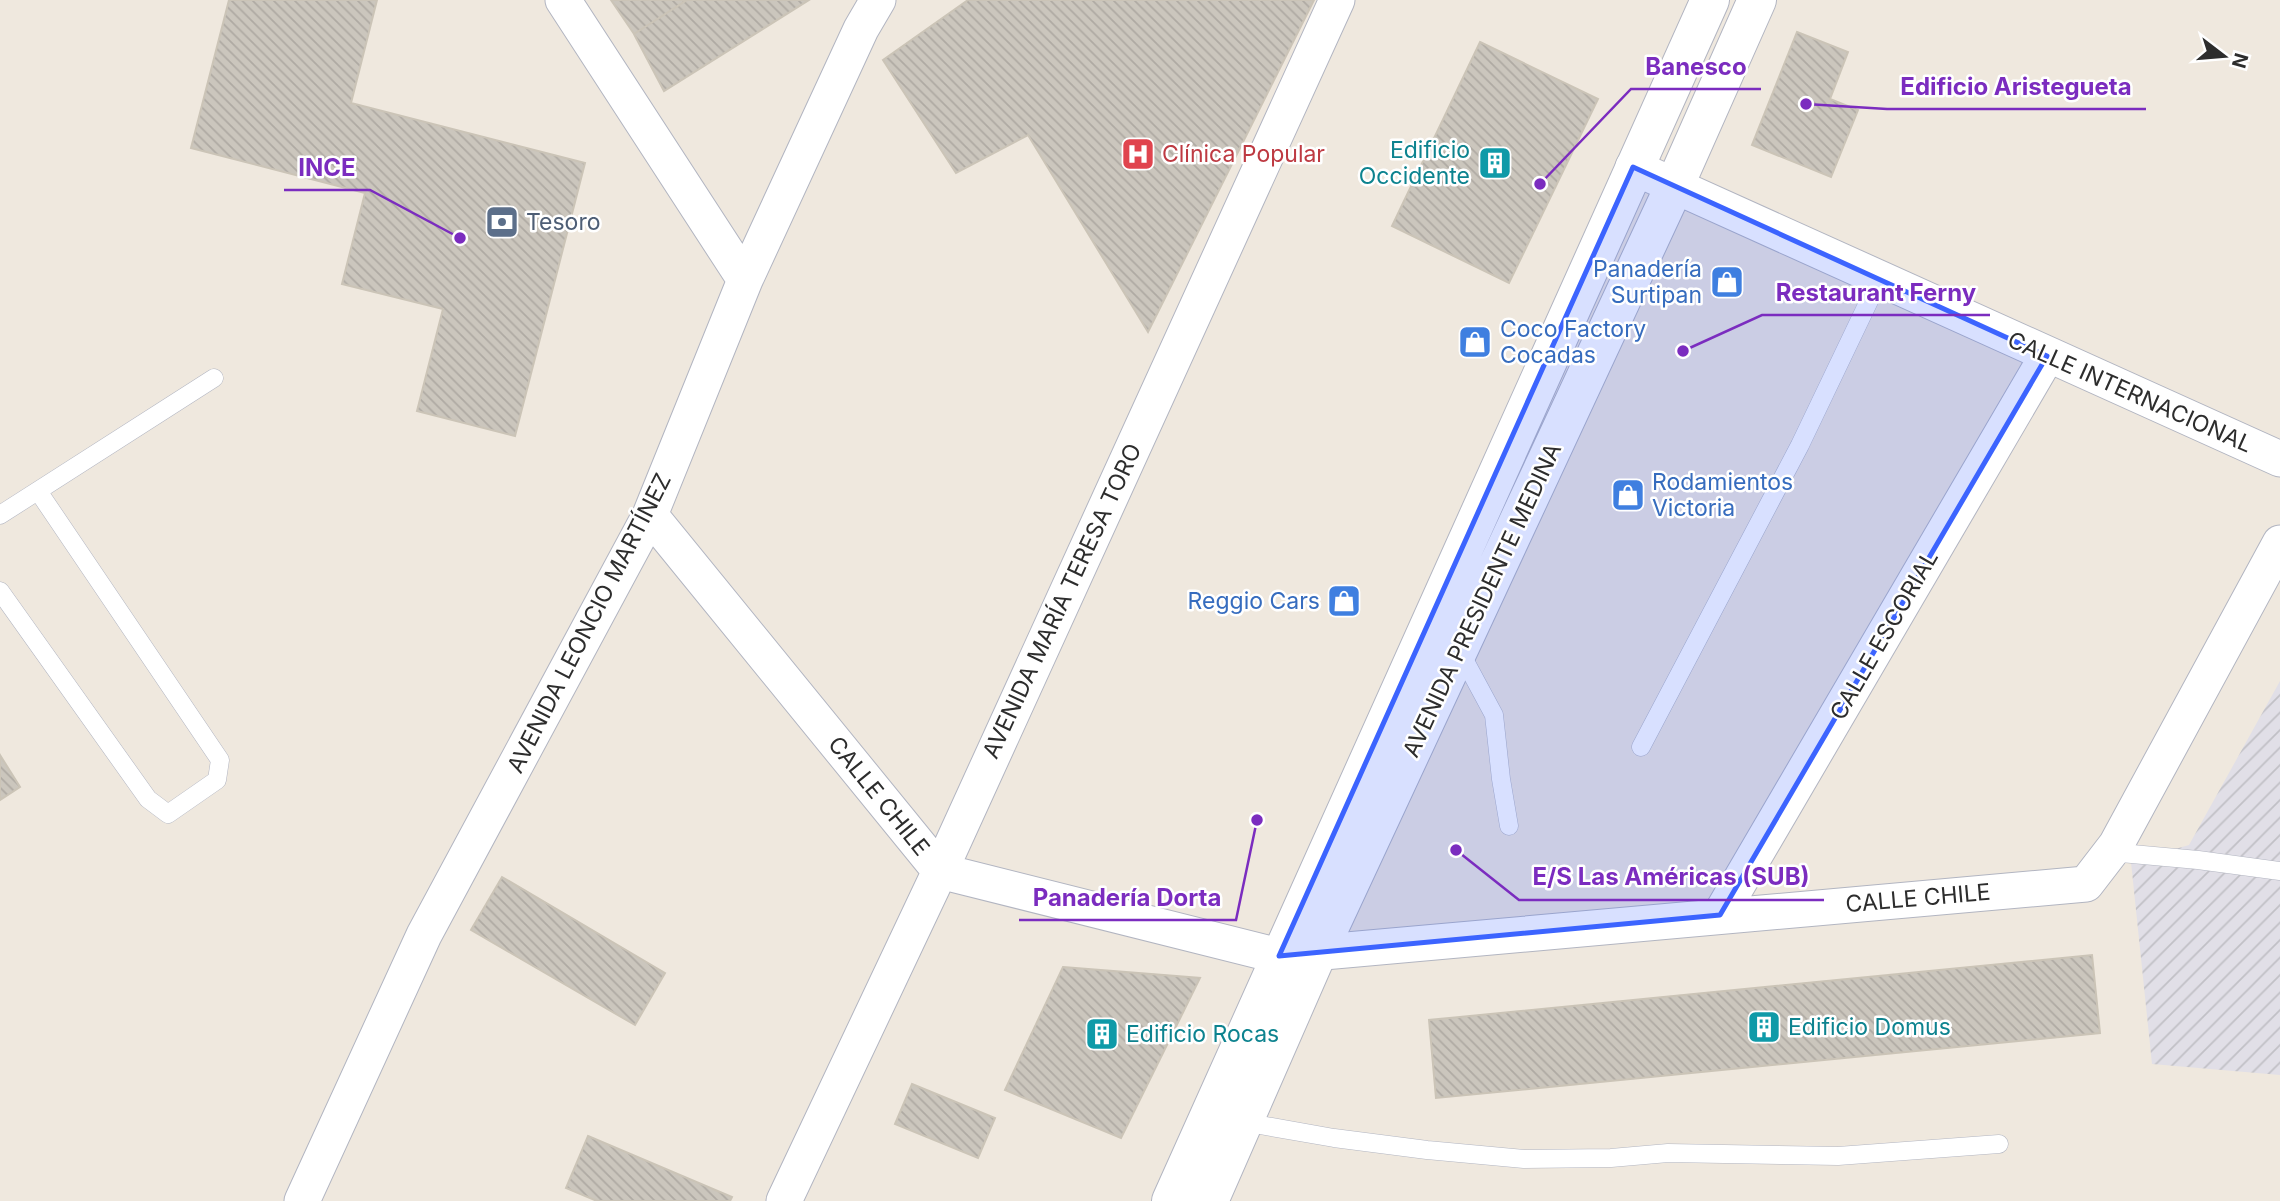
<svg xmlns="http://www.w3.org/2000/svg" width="2280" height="1201" font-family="Inter,sans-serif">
  <defs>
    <pattern id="industrial-furrows" width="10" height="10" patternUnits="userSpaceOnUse" patternTransform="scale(1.75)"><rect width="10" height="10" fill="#e1dfe7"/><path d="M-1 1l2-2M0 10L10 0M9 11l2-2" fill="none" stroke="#c1c0c6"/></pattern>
    <pattern id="building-back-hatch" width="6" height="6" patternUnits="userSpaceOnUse" patternTransform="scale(1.75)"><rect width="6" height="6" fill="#cbc6bd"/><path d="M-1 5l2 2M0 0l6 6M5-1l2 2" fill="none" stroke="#afaaa3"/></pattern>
  </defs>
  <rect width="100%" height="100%" fill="#efe8de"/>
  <!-- industrial -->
  <path fill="url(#industrial-furrows)" d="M2280,681V1075L2152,1064L2131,862L2189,845Z"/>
  <!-- building -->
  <path fill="url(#building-back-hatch)" stroke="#cbc4b7" stroke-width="2" d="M229,0H377L351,103L585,163L515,436L417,411L443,309L342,284L365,193L191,148Z
    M611,0H687L634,34Z
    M687,0H809L664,91L634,34Z
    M968,0H1314L1148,332L1028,135L956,173L883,60Z
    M1797,32L1848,52L1830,99L1858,110L1831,177L1752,145Z
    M1480,42L1598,99L1509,283L1392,226Z
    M0,755L20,787L0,800Z
    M502,877L665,973L635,1025L471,930Z
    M2092,955L2100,1033L1436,1098L1429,1020Z
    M1063,967L1200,978L1121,1138L1005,1090Z
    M912,1084L995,1118L978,1158L895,1124Z
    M588,1136L732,1197L730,1201H597L566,1188Z"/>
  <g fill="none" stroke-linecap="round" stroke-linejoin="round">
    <defs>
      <path id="service" d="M0,515L214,378
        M0,591L148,799L168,814L217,780L220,760L38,491
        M1459,650L1494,715L1501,779L1509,826
        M1641,747L1800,445L1879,280
        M2110,852L2198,860L2280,871
        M1243,1122L1334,1138L1427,1150L1524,1159L1611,1158L1668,1153L1838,1156L1999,1144"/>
      <path id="minor" d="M563,0L745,280
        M1633,167L2280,459
        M650,515L940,871L1279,956L2086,884L2116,845L2280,543
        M1720,915L2047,356
        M302,1201L424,935L650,515L745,280L861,29L878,0
        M784,1201L940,871L1337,0"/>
      <path id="tertiary" d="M1171,1201L1710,0
        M1209,1201L1318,952L1674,187L1757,0"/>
    </defs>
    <!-- service casing -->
    <use href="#service" stroke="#b2b5c1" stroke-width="19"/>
    <!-- minor casing -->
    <use href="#minor" stroke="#b2b5c1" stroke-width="37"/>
    <!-- tertiary casing -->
    <use href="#tertiary" stroke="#b2b5c1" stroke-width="40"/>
    <!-- service -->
    <use href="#service" stroke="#fff" stroke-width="18"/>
    <!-- minor -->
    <use href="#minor" stroke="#fff" stroke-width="35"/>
    <!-- tertiary -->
    <use href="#tertiary" stroke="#fff" stroke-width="38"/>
  </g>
  <!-- marked area -->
  <path fill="#3c64ff" fill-opacity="0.2" stroke="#3c64ff" stroke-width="5" stroke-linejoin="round" d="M1633,167L2047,356L1720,915L1279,956Z"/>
  <!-- icons -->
  <defs>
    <symbol id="hospital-square" viewBox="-11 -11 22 22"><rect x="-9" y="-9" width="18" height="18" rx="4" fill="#e0444e" stroke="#fff"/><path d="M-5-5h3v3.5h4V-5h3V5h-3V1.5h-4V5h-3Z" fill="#fff"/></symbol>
    <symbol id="building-square" viewBox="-11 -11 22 22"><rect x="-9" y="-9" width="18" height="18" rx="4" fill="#0f9aa8" stroke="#fff"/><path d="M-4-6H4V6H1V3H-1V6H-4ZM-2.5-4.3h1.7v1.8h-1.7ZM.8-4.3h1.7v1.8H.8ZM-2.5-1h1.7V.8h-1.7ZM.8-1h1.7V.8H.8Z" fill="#fff"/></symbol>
    <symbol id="bank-square" viewBox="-11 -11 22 22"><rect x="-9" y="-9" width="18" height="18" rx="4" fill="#5c6f8a" stroke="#fff"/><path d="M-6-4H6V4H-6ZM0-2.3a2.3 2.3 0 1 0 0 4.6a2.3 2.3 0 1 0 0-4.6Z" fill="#fff"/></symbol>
    <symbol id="shop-square" viewBox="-11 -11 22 22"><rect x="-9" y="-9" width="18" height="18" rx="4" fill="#3f7fe0" stroke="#fff"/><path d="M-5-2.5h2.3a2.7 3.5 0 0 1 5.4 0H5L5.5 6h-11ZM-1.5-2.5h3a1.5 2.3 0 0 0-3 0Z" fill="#fff"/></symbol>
  </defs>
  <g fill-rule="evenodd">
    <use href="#hospital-square" x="1119" y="135" width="38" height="38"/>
    <use href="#building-square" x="1476" y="144" width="38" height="38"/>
    <use href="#bank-square" x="483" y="203" width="38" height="38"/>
    <use href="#shop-square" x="1708" y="263" width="38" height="38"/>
    <use href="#shop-square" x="1456" y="323" width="38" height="38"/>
    <use href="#shop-square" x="1609" y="476" width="38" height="38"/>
    <use href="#shop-square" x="1325" y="582" width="38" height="38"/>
    <use href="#building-square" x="1745" y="1008" width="38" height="38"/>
    <use href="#building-square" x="1083" y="1015" width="38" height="38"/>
  </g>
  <g text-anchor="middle" stroke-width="5" stroke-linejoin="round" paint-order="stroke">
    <!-- culture labels -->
    <g font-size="23" fill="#0d838f" stroke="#fff" text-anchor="start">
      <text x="1470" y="158" text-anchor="end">Edificio<tspan x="1470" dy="26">Occidente</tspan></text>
      <text x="1788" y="1035">Edificio Domus</text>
      <text x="1126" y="1042">Edificio Rocas</text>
    </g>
    <!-- health labels -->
    <g font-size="23" fill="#be3a42" stroke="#fff" text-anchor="start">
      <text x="1162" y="162">Clínica Popular</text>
    </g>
    <!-- service labels -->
    <g font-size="23" fill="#4e5e75" stroke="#fff" text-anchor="start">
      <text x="526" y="230">Tesoro</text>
    </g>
    <!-- shop labels -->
    <g font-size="23" fill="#366cbe" stroke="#fff" text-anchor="end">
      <text x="1702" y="277">Panadería<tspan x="1702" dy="26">Surtipan</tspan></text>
      <text x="1500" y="337" text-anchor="start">Coco Factory<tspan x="1500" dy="26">Cocadas</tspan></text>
      <text x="1652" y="490" text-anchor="start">Rodamientos<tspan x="1652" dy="26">Victoria</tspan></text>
      <text x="1320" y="609">Reggio Cars</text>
    </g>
    <!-- street labels -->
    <g font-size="23" fill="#2d2d2d" stroke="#fff">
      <text transform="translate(2130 392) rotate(24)" y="8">CALLE INTERNACIONAL</text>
      <text transform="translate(1482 600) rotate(-65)" y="8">AVENIDA PRESIDENTE MEDINA</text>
      <text transform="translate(1062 601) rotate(-65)" y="8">AVENIDA MARÍA TERESA TORO</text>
      <text transform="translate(589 623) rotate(-63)" y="8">AVENIDA LEONCIO MARTÍNEZ</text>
      <text transform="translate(1884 635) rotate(-60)" y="8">CALLE ESCORIAL</text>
      <text transform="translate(879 796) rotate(51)" y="8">CALLE CHILE</text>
      <text transform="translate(1918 898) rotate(-5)" y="8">CALLE CHILE</text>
    </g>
  </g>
  <!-- callouts -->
  <path fill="none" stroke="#7b2cbf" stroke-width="2.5" d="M1540 184L1631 89H1761M1806 104L1887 109H2146M460 238L370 190H284M1683 351L1762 315H1990M1456 850L1519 900H1824M1257 820L1236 920H1019"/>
  <g fill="#7b2cbf" stroke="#fff" stroke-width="2.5">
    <circle cx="1540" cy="184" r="7"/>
    <circle cx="1806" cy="104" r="7"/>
    <circle cx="460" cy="238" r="7"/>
    <circle cx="1683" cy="351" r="7"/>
    <circle cx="1456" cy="850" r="7"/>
    <circle cx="1257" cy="820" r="7"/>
  </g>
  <g font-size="24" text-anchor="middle" font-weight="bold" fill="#7b2cbf" stroke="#fff" stroke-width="5" stroke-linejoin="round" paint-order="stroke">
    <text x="1696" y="75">Banesco</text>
    <text x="2016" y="95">Edificio Aristegueta</text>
    <text x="327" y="176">INCE</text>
    <text x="1876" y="301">Restaurant Ferny</text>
    <text x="1671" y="885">E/S Las Américas (SUB)</text>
    <text x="1127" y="906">Panadería Dorta</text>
  </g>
  <!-- north arrow -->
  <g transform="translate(2224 56) rotate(106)" stroke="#ffffff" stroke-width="5" paint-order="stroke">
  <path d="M0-5L12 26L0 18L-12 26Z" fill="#2d2d2d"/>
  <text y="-10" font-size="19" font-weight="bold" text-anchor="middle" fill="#2d2d2d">N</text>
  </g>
</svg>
